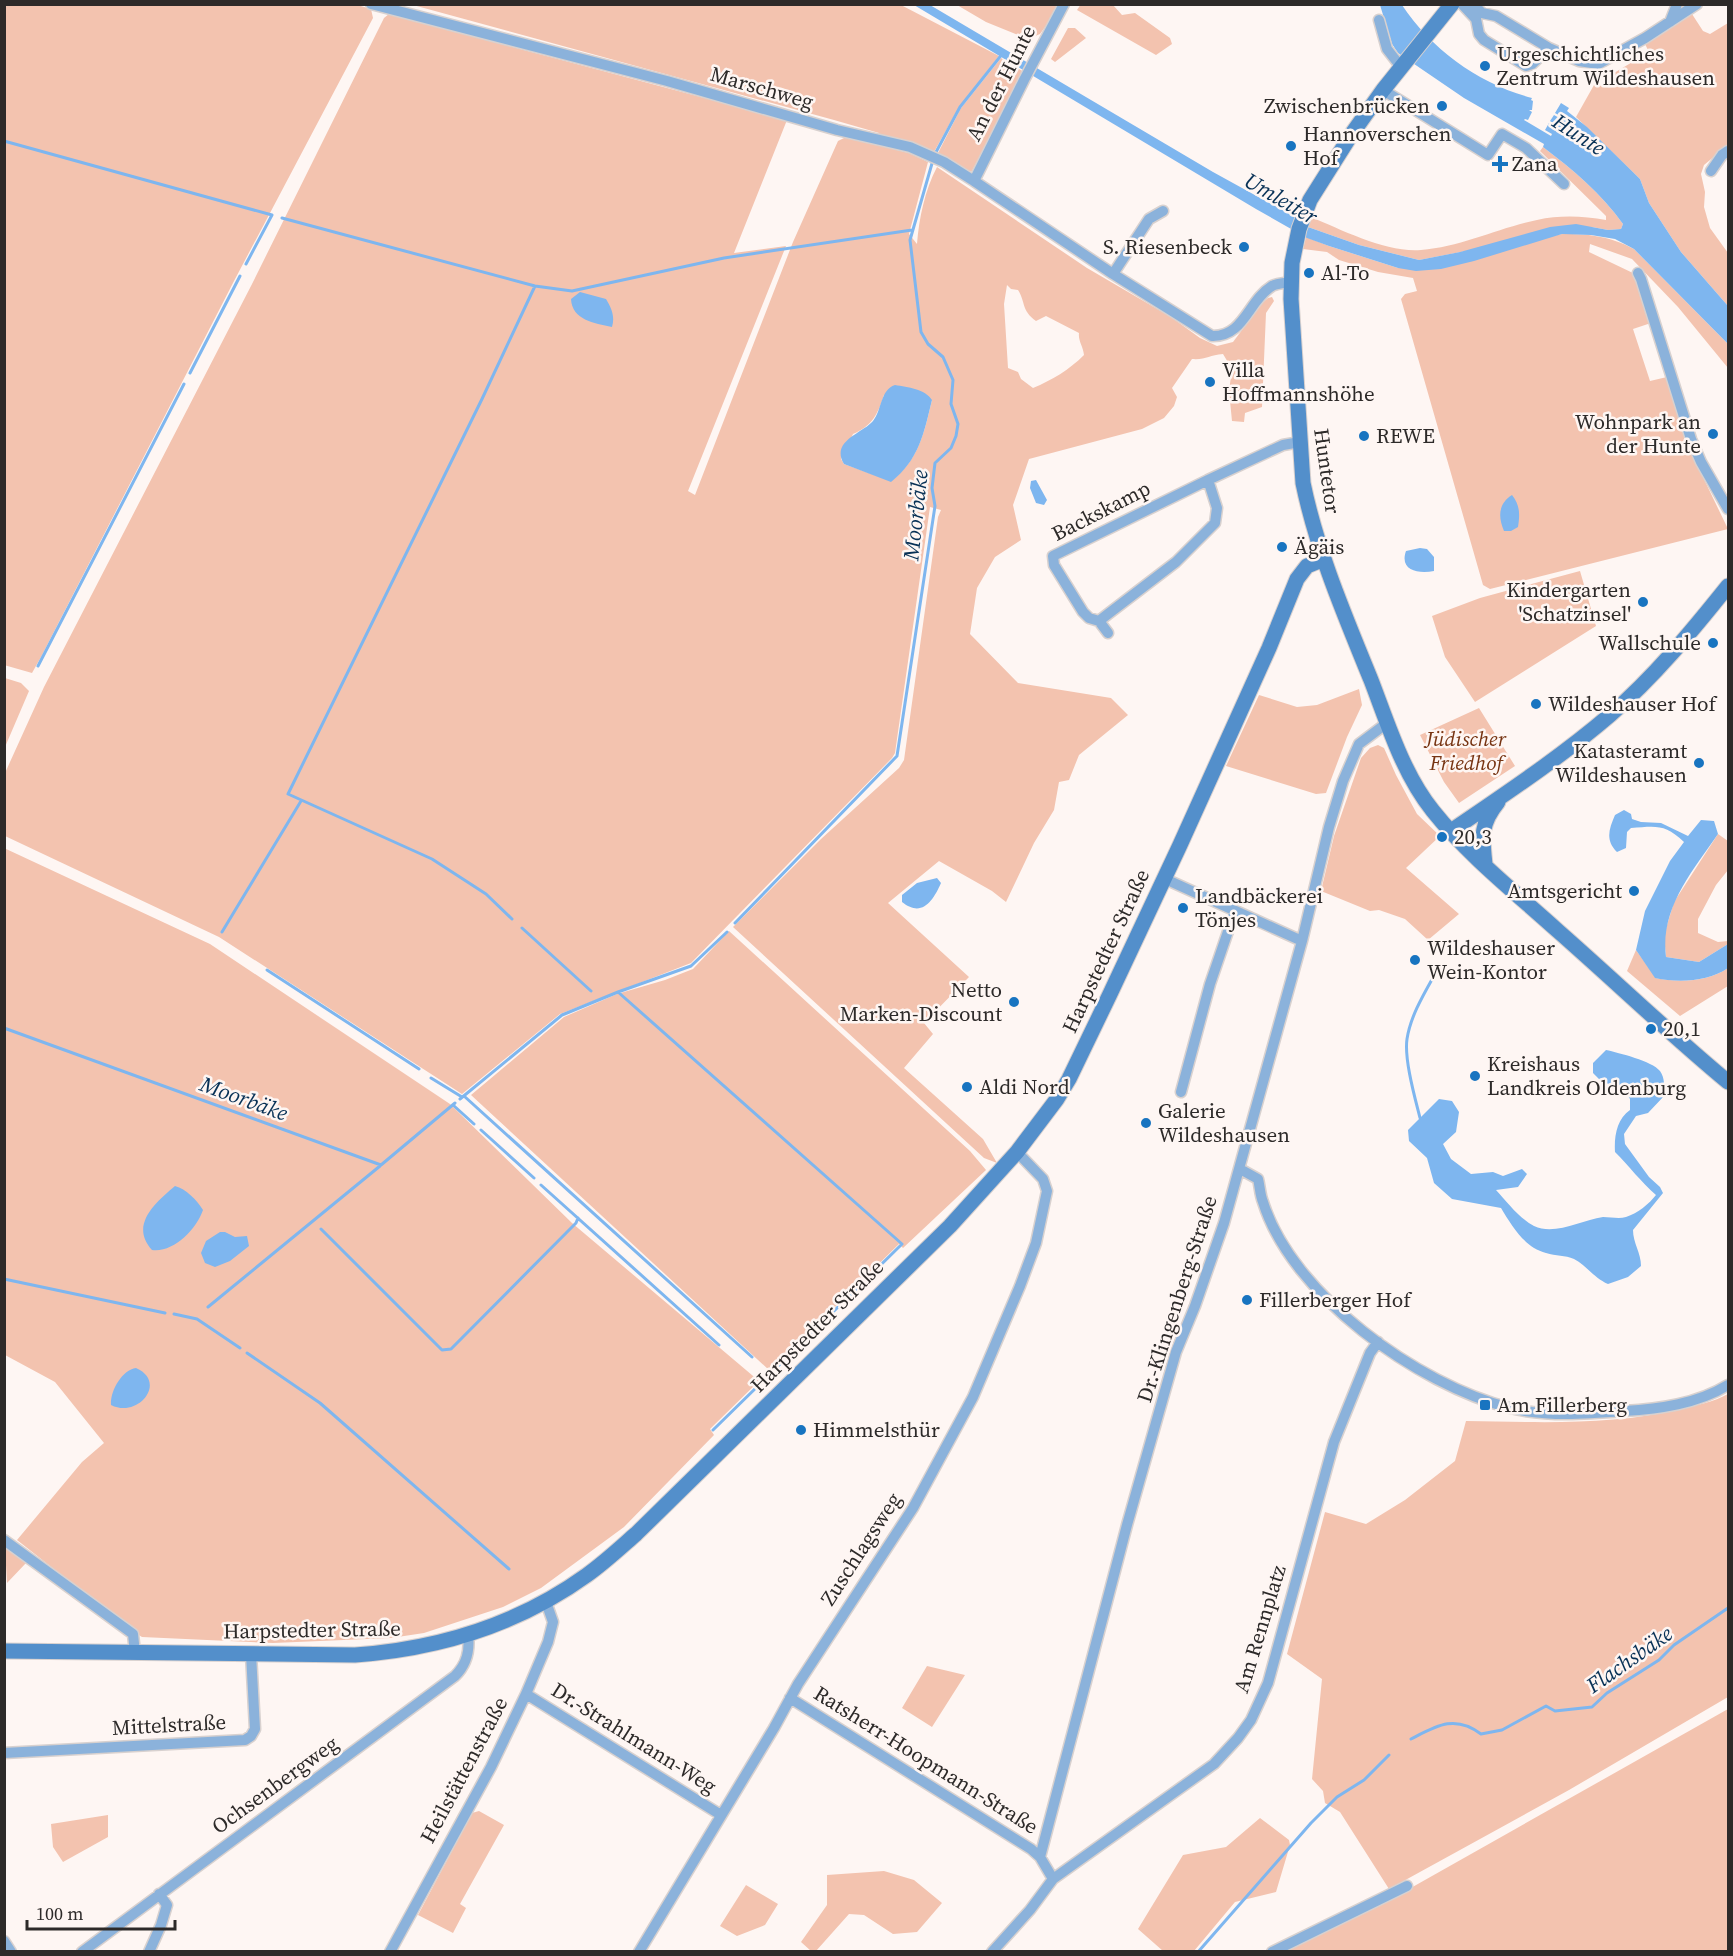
<svg xmlns="http://www.w3.org/2000/svg" width="1733" height="1956" font-family="'Source Serif 4',serif">
  <rect width="100%" height="100%" fill="#fef6f3"/>
  <!-- green -->
  <path fill="#f3c3af" fill-rule="evenodd" d="M354,4L371,9L373,18L234,281L41,657L32,673L4,665V5Z
    M1081,4L1113,5L1122,15L1135,13L1170,38L1172,44L1156,55L1077,10Z
    M413,5H901L999,56L959,107L934,152L878,136L879,133L834,120Z
    M957,5H1061L1040,34L1028,39L986,22Z
    M389,14L787,120L734,253L786,246L688,491L695,495L793,242L838,141L846,137L909,153L928,162L909,234L917,244C919,218 925,190 937,167L1087,268L1171,317L1200,338L1217,346L1233,342L1263,302L1268,298L1272,297L1274,301L1266,313L1262,407L1245,413L1244,422L1232,421L1229,391L1232,369L1223,354C1209,355 1206,360 1192,359L1172,388L1177,397L1174,406L1164,418L1142,429L1029,459L1013,505L1021,540L995,557L977,588L970,634L1018,683L1111,698L1128,715L1079,755L1069,780L1059,782L1054,810L1034,843L1006,902L992,891L939,861L888,903L969,977L924,1023L933,1034L904,1068L983,1139L997,1163L984,1158L733,927L821,839L899,768L904,760L938,517L941,510L930,507L895,753L892,758L691,963L560,1014L462,1094L219,937L5,836V773L44,687L251,286L384,18ZM1007,285L1011,289L1018,290C1026,303 1021,310 1036,321L1046,316L1079,333C1078,341 1083,346 1084,355C1069,370 1052,380 1033,388L1021,379L1018,372L1008,368L1004,304ZM884,395L932,400C924,433 919,460 891,481L844,464L841,459L853,434C872,426 878,414 884,395Z
    M1692,14L1703,31L1710,34L1728,23V145L1704,165L1701,174L1705,192L1704,207L1710,228L1728,253V306L1681,252L1649,203L1640,179L1576,117L1594,85L1612,87L1614,73L1649,52L1645,44Z
    M1068,28H1075L1086,38L1055,62L1051,59Z
    M1001,58L1024,72L972,171H965L938,153L961,108Z
    M1543,147C1572,169 1602,194 1623,224L1621,229L1608,230L1592,227L1419,260L1359,245L1308,227L1311,217C1342,230 1387,253 1421,250C1461,247 1498,228 1537,220C1560,215 1583,216 1606,220V216L1540,151Z
    M1562,234C1590,234 1609,236 1634,249L1728,344V368L1678,307L1632,259L1590,244L1589,252L1635,274L1651,323L1633,329L1650,381L1667,377L1687,444L1728,529L1490,589L1483,585L1401,299L1405,294L1417,291L1413,278L1378,272L1339,260L1327,252L1303,249L1306,237L1329,246L1398,268Z
    M1580,571L1596,626L1475,702L1445,657L1432,616L1480,598Z
    M5,678L21,683L29,691L5,747Z
    M1359,689L1362,705L1347,737L1326,793L1316,794L1226,766L1259,695L1297,707L1317,705Z
    M1479,708L1515,766L1459,803L1444,782L1420,735Z
    M1378,745L1384,748L1396,775L1417,814L1440,836L1406,868L1459,914L1428,940L1405,919L1379,910L1370,911L1321,891L1334,836L1361,758L1370,748Z
    M1718,834L1728,841V870L1716,885L1698,919V933L1718,942L1728,941V944L1699,962L1666,957L1664,935L1674,902Z
    M4,848L210,944L450,1104L572,1223L759,1381L710,1429L714,1435L624,1527L541,1588L503,1607L424,1633L391,1638L273,1643L142,1637L134,1632L17,1540L82,1462L104,1443L55,1382L5,1355Z
    M729,931L970,1151L986,1170L903,1248L899,1244L770,1371L471,1095L564,1017L617,994L665,980L693,969Z
    M1636,950L1656,978C1679,983 1708,982 1728,968V986L1680,1016L1627,971Z
    M1728,1394V1697L1569,1790L1389,1889L1340,1812L1325,1803L1323,1791L1312,1779L1322,1679L1287,1654L1325,1512L1366,1524L1405,1500L1455,1461L1466,1421C1537,1422 1611,1426 1681,1409C1698,1405 1713,1402 1728,1394Z
    M5,1547L26,1563L7,1583Z
    M927,1666L965,1675L932,1727L902,1708Z
    M1728,1709V1951L1282,1952L1409,1889Z
    M479,1811L504,1825L460,1904L466,1908L453,1933L418,1915L472,1813Z
    M108,1815V1837L63,1862L53,1847L51,1824Z
    M1260,1818L1289,1840L1290,1845L1276,1892L1235,1902L1194,1951H1163L1138,1929L1183,1855L1226,1847Z
    M884,1871L914,1880L942,1903L917,1932L893,1934L864,1915L849,1914L816,1951H811L801,1942L827,1905V1875Z
    M746,1885L778,1904L765,1925L737,1936L720,1926Z"/>
  <!-- water -->
  <path fill="#7eb6ef" d="M914,5H930L1213,172L1293,216L1308,227L1359,245L1419,260L1460,252L1550,227L1576,224L1608,230L1621,229L1623,224C1602,194 1572,169 1543,147L1544,144L1464,98L1398,53L1392,44L1380,5H1402C1432,50 1479,84 1532,98L1531,100L1533,101L1532,110H1529L1532,112L1528,120L1525,119L1524,120L1551,136L1552,134L1545,130L1549,123L1557,126L1550,121L1554,115L1561,119L1562,117L1555,113L1561,103L1569,108L1567,111L1587,127L1640,179L1649,203L1681,252L1728,306V344L1634,249L1615,239L1591,235L1562,234L1474,261L1441,269L1416,271L1398,268L1329,246L1307,238L1256,209Z
    M580,292L606,299C612,309 615,317 612,327C594,323 572,320 571,299Z
    M895,385C908,387 925,389 932,400C924,433 919,460 891,482L844,464C830,441 863,433 873,421C882,410 880,390 895,385Z
    M1036,480L1047,500L1044,505L1036,503L1030,488L1031,481Z
    M1512,495C1520,505 1520,514 1518,527L1511,531H1504C1498,517 1498,504 1512,495Z
    M1420,548L1427,549L1434,557V571C1419,574 1399,571 1406,551Z
    M1624,810L1631,814L1632,819L1641,822L1661,823L1688,836L1701,820L1714,821L1718,834C1692,872 1660,908 1666,957L1699,962L1728,944V968C1708,982 1678,983 1655,978L1636,950L1645,911L1670,861L1684,842C1665,824 1657,826 1631,828L1627,832L1626,848L1617,852C1605,840 1609,829 1615,815Z
    M937,878L941,883C933,901 922,918 902,902V895L917,883Z
    M1606,1050C1619,1053 1652,1061 1660,1071C1665,1078 1664,1087 1665,1095L1648,1113L1636,1116L1624,1134L1625,1144L1649,1177L1660,1187L1663,1193L1633,1230C1633,1243 1641,1253 1641,1266L1628,1277L1608,1284C1594,1278 1587,1266 1574,1259C1565,1255 1556,1256 1546,1253C1524,1247 1512,1226 1501,1208L1452,1199L1434,1183L1427,1158L1409,1141L1408,1130L1439,1099L1452,1101L1459,1112L1456,1132L1443,1144L1451,1159L1471,1174L1493,1172L1503,1176L1522,1169L1527,1174L1518,1187L1496,1190C1507,1202 1519,1218 1534,1226C1555,1236 1581,1220 1603,1217C1611,1217 1619,1219 1626,1217C1638,1213 1649,1204 1656,1195C1641,1182 1629,1166 1615,1152C1614,1136 1617,1119 1630,1110V1099L1623,1088L1602,1082L1593,1073V1063Z
    M175,1186C186,1189 197,1200 203,1210C196,1230 173,1253 152,1250C129,1225 156,1202 175,1186Z
    M220,1232H225L235,1237L247,1236L249,1246L230,1261L215,1267L205,1263L201,1253L206,1241Z
    M136,1368C168,1382 138,1419 111,1405C110,1391 122,1370 136,1368Z"/>
  <g fill="none" stroke-linecap="round" stroke-linejoin="round">
    <!-- stream -->
    <path stroke="#7eb6ef" stroke-width="3" d="M4,141L272,215L246,264
      M935,154L960,107L1003,53
      M282,218L535,286L572,291L724,258L912,230
      M190,373L240,276
      M38,666L184,384
      M512,919L486,894L432,859L288,794L482,399L535,286
      M735,923L897,756L935,506L932,488L935,463L951,448L956,436L958,424L951,404L953,380L943,357L928,344L921,332L910,240L933,160
      M522,928L591,991
      M222,932L301,801
      M267,970L419,1069
      M618,992L902,1244L775,1369
      M4,1028L381,1165L455,1103
      M431,1078L462,1097
      M464,1096L752,1357
      M460,1099L562,1015L618,992L691,966L727,932
      M453,1105L474,1124
      M1420,1118C1415,1098 1404,1059 1407,1039C1411,1013 1427,989 1440,965
      M481,1130L534,1178
      M541,1185L719,1345
      M321,1229L442,1350L451,1349L576,1223L578,1218
      M4,1279L165,1313
      M208,1307L380,1166
      M174,1314L197,1319L240,1348
      M247,1353L320,1403L509,1569
      M713,1430L762,1382
      M1411,1739C1436,1726 1455,1714 1481,1734L1502,1730L1546,1706L1555,1711L1592,1707L1607,1693L1659,1660L1674,1645L1728,1608
      M1198,1952L1311,1823L1337,1797L1364,1780L1389,1755"/>
    <defs>
      <path id="street" d="M371,4L667,81L837,130L910,147L944,162L974,181L1113,274L1212,336C1244,337 1248,301 1272,286C1277,283 1285,283 1291,282
        M1462,4L1476,19L1479,34L1484,40L1526,66L1532,64L1549,48
        M1473,4L1482,13L1496,16L1549,48L1579,61L1598,64L1645,38L1697,4
        M1379,20L1387,49L1401,67
        M1670,22L1677,4
        M1383,90L1488,155L1502,134L1526,148L1564,184
        M1711,171L1722,155L1728,151
        M974,181L1024,80L1064,4
        M1638,273L1641,279L1691,439L1701,462L1728,509
        M1113,274L1149,219L1163,211
        M1208,480L1053,556L1054,565L1083,612L1089,618L1099,621L1108,614L1176,562L1215,523L1217,508L1208,480L1283,445L1300,442
        M1099,621L1108,633
        M1163,878L1302,941
        M1181,1092L1210,984L1235,911
        M1240,1169L1258,1179C1260,1187 1260,1195 1263,1202C1292,1295 1418,1385 1510,1408C1547,1417 1586,1414 1624,1411C1659,1409 1697,1404 1728,1385
        M4,1540L133,1634L135,1653
        M526,1694L721,1815
        M790,1698L1031,1849L1040,1857L1053,1879
        M4,1753L245,1740L251,1736L255,1729L251,1654
        M1040,1857L1127,1525L1176,1352L1195,1306L1224,1223L1302,941L1329,827L1343,781L1359,744L1387,723
        M4,1941L11,1952
        M82,1952L455,1676C467,1664 470,1651 468,1635
        M149,1952L161,1925L167,1905L159,1894
        M390,1952L491,1767L526,1694L548,1642L553,1622L546,1602
        M639,1952L774,1728L798,1684L913,1508L973,1397L1020,1286L1036,1243L1047,1191L1043,1179L1017,1152
        M992,1952L1030,1910L1053,1879L1214,1764L1238,1738L1251,1720L1268,1683L1334,1442L1370,1353L1378,1342
        M1272,1952L1407,1886"/>
      <path id="secondary" d="M1452,4L1383,90L1351,135L1310,200L1299,229L1292,263L1291,299L1303,483C1317,551 1345,616 1371,680C1388,724 1403,774 1433,811C1469,856 1516,893 1558,931C1615,981 1670,1034 1728,1082
        M1451,831C1505,794 1561,757 1610,715C1654,677 1692,631 1728,586
        M1485,864C1482,837 1480,824 1498,802
        M4,1651L355,1655C438,1649 519,1624 587,1575C604,1563 620,1548 636,1534L950,1226L1017,1152L1057,1099L1069,1079L1110,994L1180,845L1269,648L1297,579L1307,566L1324,559"/>
    </defs>
    <!-- street casing -->
    <use href="#street" stroke="#d8d1cf" stroke-width="13"/>
    <!-- secondary casing -->
    <use href="#secondary" stroke="#d8d1cf" stroke-width="17"/>
    <!-- street -->
    <use href="#street" stroke="#8bb2db" stroke-width="10"/>
    <!-- secondary -->
    <use href="#secondary" stroke="#538fcb" stroke-width="15"/>
  </g>
  <!-- markers -->
  <g fill="#1874c0" stroke="#fef6f3" stroke-width="2">
    <circle cx="1485" cy="66" r="6"/>
    <circle cx="1442" cy="106" r="6"/>
    <circle cx="1291" cy="146" r="6"/>
    <path d="M1497 155h6v6h6v6h-6v6h-6v-6h-6v-6h6z"/>
    <circle cx="1244" cy="247" r="6"/>
    <circle cx="1309" cy="273" r="6"/>
    <circle cx="1210" cy="382" r="6"/>
    <circle cx="1713" cy="434" r="6"/>
    <circle cx="1364" cy="436" r="6"/>
    <circle cx="1282" cy="547" r="6"/>
    <circle cx="1643" cy="602" r="6"/>
    <circle cx="1713" cy="643" r="6"/>
    <circle cx="1536" cy="704" r="6"/>
    <circle cx="1699" cy="763" r="6"/>
    <circle cx="1442" cy="837" r="6"/>
    <circle cx="1634" cy="891" r="6"/>
    <circle cx="1183" cy="908" r="6"/>
    <circle cx="1415" cy="960" r="6"/>
    <circle cx="1014" cy="1002" r="6"/>
    <circle cx="1651" cy="1029" r="6"/>
    <circle cx="1475" cy="1076" r="6"/>
    <circle cx="967" cy="1087" r="6"/>
    <circle cx="1146" cy="1123" r="6"/>
    <circle cx="1247" cy="1300" r="6"/>
    <rect x="1479" y="1399" width="12" height="12" rx="3"/>
    <circle cx="801" cy="1430" r="6"/>
  </g>
  <g text-anchor="middle" stroke-width="5" stroke-linejoin="round" paint-order="stroke">
    <!-- poi labels -->
    <g font-size="21" fill="#2d2a29" stroke="#fef6f3" text-anchor="start">
      <text x="1497" y="61">Urgeschichtliches<tspan x="1497" dy="24">Zentrum Wildeshausen</tspan></text>
      <text x="1430" y="113" text-anchor="end">Zwischenbrücken</text>
      <text x="1303" y="141">Hannoverschen<tspan x="1303" dy="24">Hof</tspan></text>
      <text x="1512" y="171">Zana</text>
      <text x="1232" y="254" text-anchor="end">S. Riesenbeck</text>
      <text x="1321" y="280">Al-To</text>
      <text x="1222" y="377">Villa<tspan x="1222" dy="24">Hoffmannshöhe</tspan></text>
      <text x="1701" y="429" text-anchor="end">Wohnpark an<tspan x="1701" dy="24">der Hunte</tspan></text>
      <text x="1376" y="443">REWE</text>
      <text x="1294" y="554">Ägäis</text>
      <text x="1631" y="597" text-anchor="end">Kindergarten<tspan x="1631" dy="24">'Schatzinsel'</tspan></text>
      <text x="1701" y="650" text-anchor="end">Wallschule</text>
      <text x="1548" y="711">Wildeshauser Hof</text>
      <text x="1687" y="758" text-anchor="end">Katasteramt<tspan x="1687" dy="24">Wildeshausen</tspan></text>
      <text x="1454" y="844">20,3</text>
      <text x="1622" y="898" text-anchor="end">Amtsgericht</text>
      <text x="1195" y="903">Landbäckerei<tspan x="1195" dy="24">Tönjes</tspan></text>
      <text x="1427" y="955">Wildeshauser<tspan x="1427" dy="24">Wein-Kontor</tspan></text>
      <text x="1002" y="997" text-anchor="end">Netto<tspan x="1002" dy="24">Marken-Discount</tspan></text>
      <text x="1663" y="1036">20,1</text>
      <text x="1487" y="1071">Kreishaus<tspan x="1487" dy="24">Landkreis Oldenburg</tspan></text>
      <text x="979" y="1094">Aldi Nord</text>
      <text x="1158" y="1118">Galerie<tspan x="1158" dy="24">Wildeshausen</tspan></text>
      <text x="1259" y="1307">Fillerberger Hof</text>
      <text x="1497" y="1412">Am Fillerberg</text>
      <text x="813" y="1437">Himmelsthür</text>
    </g>
    <!-- street labels -->
    <g font-size="21" fill="#2d2a29" stroke="#fef6f3">
      <text transform="translate(1001 83) rotate(-63)" y="7">An der Hunte</text>
      <text transform="translate(762 88) rotate(16)" y="7">Marschweg</text>
      <text transform="translate(1327 471) rotate(82)" y="7">Huntetor</text>
      <text transform="translate(1101 511) rotate(-27)" y="7">Backskamp</text>
      <text transform="translate(1106 951) rotate(-65)" y="7">Harpstedter Straße</text>
      <text transform="translate(1177 1299) rotate(-72)" y="7">Dr.-Klingenberg-Straße</text>
      <text transform="translate(817 1326) rotate(-45)" y="7">Harpstedter Straße</text>
      <text transform="translate(861 1549) rotate(-57)" y="7">Zuschlagsweg</text>
      <text transform="translate(1260 1629) rotate(-73)" y="7">Am Rennplatz</text>
      <text transform="translate(312 1630) rotate(-1)" y="7">Harpstedter Straße</text>
      <text transform="translate(169 1725) rotate(-3)" y="7">Mittelstraße</text>
      <text transform="translate(634 1738) rotate(32)" y="7">Dr.-Strahlmann-Weg</text>
      <text transform="translate(926 1760) rotate(32)" y="7">Ratsherr-Hoopmann-Straße</text>
      <text transform="translate(464 1770) rotate(-62)" y="7">Heilstättenstraße</text>
      <text transform="translate(275 1785) rotate(-36)" y="7">Ochsenbergweg</text>
    </g>
    <!-- park labels -->
    <g font-size="21" font-style="italic" fill="#773412" stroke="#fef6f3">
      <text x="1466" y="746">Jüdischer<tspan x="1466" dy="24">Friedhof</tspan></text>
    </g>
    <!-- water labels -->
    <g font-size="22" font-style="italic" fill="#083156" stroke="#fef6f3">
      <text transform="translate(1579 134) rotate(33)" y="8">Hunte</text>
      <text transform="translate(1281 198) rotate(30)" y="8">Umleiter</text>
      <text transform="translate(915 515) rotate(-84)" y="8">Moorbäke</text>
      <text transform="translate(244 1098) rotate(20)" y="8">Moorbäke</text>
      <text transform="translate(1629 1659) rotate(-35)" y="8">Flachsbäke</text>
    </g>
  </g>
  <!-- border -->
  <rect width="1733" height="1956" fill="none" stroke="#2d2a29" stroke-width="12"/>
  <!-- scale -->
  <path d="M27 1920v9h148v-9" fill="none" stroke="#2d2a29" stroke-width="3"/>
  <text x="36" y="1920" font-size="18" fill="#2d2a29" stroke="#fef6f3" stroke-width="4.5" paint-order="stroke">100 m</text>
</svg>
